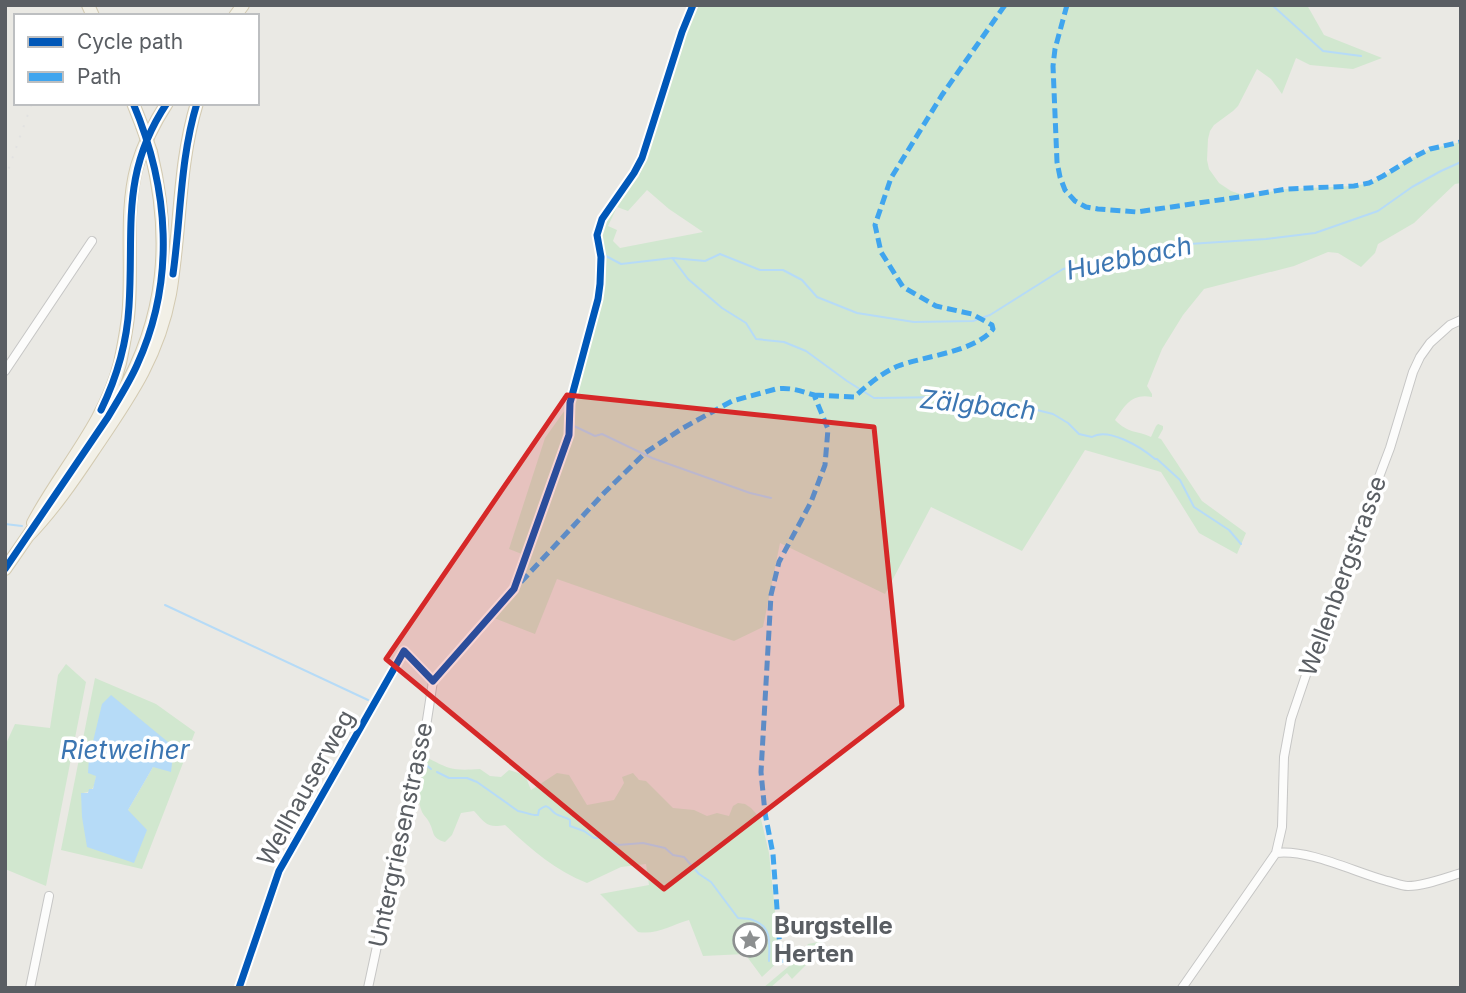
<svg xmlns="http://www.w3.org/2000/svg" width="1466" height="993" font-family="Inter,sans-serif">
  <rect width="100%" height="100%" fill="#eae9e4"/>
  <!-- green -->
  <path fill="#d1e7cf" fill-rule="evenodd" d="M693,5H1307L1324,35L1382,58L1353,69L1310,65L1296,58L1282,94L1271,79L1257,69L1238,106L1233,111L1214,125L1210,131L1208,139L1207,160L1209,169L1219,183L1231,191L1246,196L1286,189L1354,186L1369,183L1383,176L1414,157L1430,149L1461,142V183L1455,184L1414,223L1378,244L1375,253L1361,267L1338,253L1328,252L1294,266L1204,289L1183,315L1162,349L1147,386L1152,394V397C1131,393 1125,406 1115,420C1129,434 1136,430 1151,437L1156,426L1158,424L1163,426V429L1158,438L1161,439L1202,501L1246,533L1237,554L1199,533L1161,472L1085,450L1022,551L931,507L885,594L780,543L763,627L734,641L557,579L535,634L489,616L514,589L527,556L509,549L545,438L570,403L598,299L601,257L597,235L602,219L634,173L642,158L682,32ZM647,190L669,209L703,232L620,248L613,241L617,230L608,226L617,207L628,211Z
    M66,664L86,682L46,886L5,869V746L15,724L50,728L58,675Z
    M95,678L156,704L195,732L142,869L61,850ZM174,747L153,767L128,810L83,793C94,792 95,785 96,776Z
    M424,756C449,769 451,771 480,769L490,776L501,777L509,770L525,775L531,790L557,773L569,775L587,805L614,800L624,783L622,777L633,773L639,780L646,781L673,808L694,810L707,816L717,813L729,816L733,806L738,803L745,804L751,808L761,819L769,853L780,960L762,977L745,954L703,956L689,920C671,925 657,935 638,932L600,894L649,885L646,864L621,867L587,883C554,870 531,849 505,825C487,828 486,824 474,811L461,813L452,835L445,842C431,838 435,833 429,822C427,818 424,816 422,812C415,797 420,772 424,756Z
    M823,941L812,959L792,979L787,973L770,988H763L795,961L808,944Z"/>
  <!-- water -->
  <path fill="#b6dbf7" d="M111,695L174,747L171,772L153,767L128,810L147,830L134,863L87,847L82,817L81,793H88L89,789H93L96,776L88,773L89,758L102,704Z"/>
  <g fill="none" stroke-linecap="round" stroke-linejoin="round">
    <!-- stream -->
    <path stroke="#b6dbf7" stroke-width="2" d="M1272,5L1323,51L1361,56
      M604,255L621,264L673,258L705,261L720,254L760,270H783L802,280L817,297L857,313L914,322L973,321L990,315L1063,269L1189,244L1266,239L1315,233L1378,211L1412,187L1441,171L1461,162
      M673,259L688,279L722,308L746,323L756,339L784,342L806,351L847,381L874,398L949,397L1008,412L1033,409L1053,414L1068,423L1079,434L1092,437C1108,427 1141,447 1155,459H1157L1180,480L1194,507L1229,530L1241,544
      M572,425L595,436L602,434L652,458L750,493L771,498
      M5,524L22,526
      M165,605L368,700
      M424,763L431,769
      M437,772L449,778H467L477,782L518,811C525,812 533,816 538,815L539,810C550,802 548,809 556,814C561,817 566,817 570,820V826L584,831L594,838H603L618,845L643,843L665,848L673,855L684,857L699,874L711,882L738,918C744,919 750,918 755,921C773,928 769,946 769,961"/>
    <defs>
      <path id="minor" d="M5,371L92,241
        M1276,853L1282,827L1284,757L1291,719L1324,622L1390,448L1413,372L1420,357L1430,343L1450,325L1461,320
        M30,988L49,896
        M239,988L279,871L404,651L433,681L421,759L386,904L368,988
        M1182,988L1276,853C1309,849 1354,872 1387,881C1393,882 1401,886 1408,886C1425,886 1444,878 1461,873"/>
      <path id="primary" d="M88,5L93,16
        M235,16L243,5
        M133,103L142,126
        M121,395C166,317 172,239 151,152
        M33,523C61,470 105,423 120,363C124,344 128,325 129,305C132,259 125,210 137,166C144,143 154,123 167,103
        M28,536C53,510 73,481 93,451C128,399 158,358 170,294C181,230 178,165 197,103
        M5,569L32,530"/>
    </defs>
    <!-- minor casing -->
    <use href="#minor" stroke="#c6c6c5" stroke-width="10"/>
    <!-- primary casing -->
    <use href="#primary" stroke="#d3cab1" stroke-width="14"/>
    <!-- minor -->
    <use href="#minor" stroke="#fcfcfb" stroke-width="8"/>
    <!-- primary -->
    <use href="#primary" stroke="#f2f0e7" stroke-width="12"/>
    <!-- rail -->
    <path stroke="#e2e2e1" stroke-width="2" stroke-dasharray="2 9" stroke-linecap="butt" d="M63,16L67,5
      M5,179L32,103"/>
    <defs>
      <path id="primary-bridge" d="M142,126L151,152"/>
    </defs>
    <!-- primary-bridge casing -->
    <use href="#primary-bridge" stroke="#d3cab1" stroke-width="14" stroke-linecap="butt"/>
    <!-- primary-bridge -->
    <use href="#primary-bridge" stroke="#f2f0e7" stroke-width="12"/>
    <!-- quiet -->
    <path stroke="#40a5ee" stroke-width="5" stroke-dasharray="10 5" stroke-linecap="butt" d="M1067,5L1055,49L1053,66L1057,162L1060,177L1065,190L1075,201L1086,207L1098,209L1137,212L1246,196L1286,189L1354,186L1369,183L1383,176L1414,157L1430,149L1461,142
      M814,395L854,397C867,386 881,373 898,366C924,356 975,352 993,329L992,325L972,314L936,306L903,287L881,252L875,225L891,178L942,95L1005,5
      M521,582L605,492L645,453L683,428L732,401L776,389C790,387 801,391 814,395L828,429L825,465L811,502L779,562L771,595L761,772L765,813L773,854L781,963"/>
    <defs>
      <path id="cycleway" d="M173,274C181,217 180,159 197,103
        M101,410C117,377 127,342 129,306C134,228 120,173 167,103
        M5,569L108,417C118,400 129,383 137,365C176,280 169,188 133,103
        M239,988L279,871L404,651L433,681L514,589L569,435L570,403L598,299L600,284L601,257L597,235L602,219L634,173L642,158L682,32L693,5"/>
    </defs>
    <!-- cycleway casing -->
    <use href="#cycleway" stroke="#fff" stroke-width="11"/>
    <!-- cycleway -->
    <use href="#cycleway" stroke="#0057b8" stroke-width="7"/>
  </g>
  <!-- marked area -->
  <path fill="#d62828" fill-opacity="0.2" stroke="#d62828" stroke-width="5" stroke-linejoin="round" d="M567,395L874,427L902,706L664,889L386,659Z"/>
  <!-- icons -->
  <defs>
    <symbol id="sight-ring" viewBox="-11 -11 22 22"><circle r="9.5" fill="#fff" stroke="#8c8f90" stroke-width="1.5"/><path d="M0-6L1.8-2.2L6-1.7L2.9 1.2L3.7 5.4L0 3.3L-3.7 5.4L-2.9 1.2L-6-1.7L-1.8-2.2Z" fill="#8c8f90"/></symbol>
  </defs>
  <g fill-rule="evenodd">
    <use href="#sight-ring" x="731" y="921" width="38" height="38"/>
  </g>
  <g text-anchor="middle" stroke-width="7" stroke-linejoin="round" paint-order="stroke">
    <!-- street labels -->
    <g font-size="24" fill="#5a5e63" stroke="#fff">
      <text transform="translate(1343 576) rotate(-70)" y="8">Wellenbergstrasse</text>
      <text transform="translate(306 788) rotate(-61)" y="8">Wellhauserweg</text>
      <text transform="translate(401 835) rotate(-78)" y="8">Untergriesenstrasse</text>
    </g>
    <!-- poi labels -->
    <g font-size="24" font-weight="bold" fill="#5a5e63" stroke="#fff" text-anchor="start">
      <text x="774" y="934">Burgstelle<tspan x="774" dy="28">Herten</tspan></text>
    </g>
    <!-- water labels -->
    <g font-size="26" font-style="italic" fill="#3c76b2" stroke="#fff">
      <text transform="translate(1129 258) rotate(-12)" y="9">Huebbach</text>
      <text transform="translate(978 405) rotate(6)" y="9">Zälgbach</text>
      <text x="125" y="759">Rietweiher</text>
    </g>
  </g>
  <!-- border -->
  <rect width="1466" height="993" fill="none" stroke="#5a5e63" stroke-width="14"/>
  <!-- legend -->
  <rect x="14" y="14" width="245" height="91" fill="#ffffff" stroke="#bdbfc1" stroke-width="2"/>
  <rect x="28" y="37" width="35" height="10" fill="#0057b8" stroke="#bdbfc1" stroke-width="2"/>
  <text x="77" y="49" font-size="21" fill="#5a5e63">Cycle path</text>
  <rect x="28" y="72" width="35" height="10" fill="#40a5ee" stroke="#bdbfc1" stroke-width="2"/>
  <text x="77" y="84" font-size="21" fill="#5a5e63">Path</text>
</svg>
